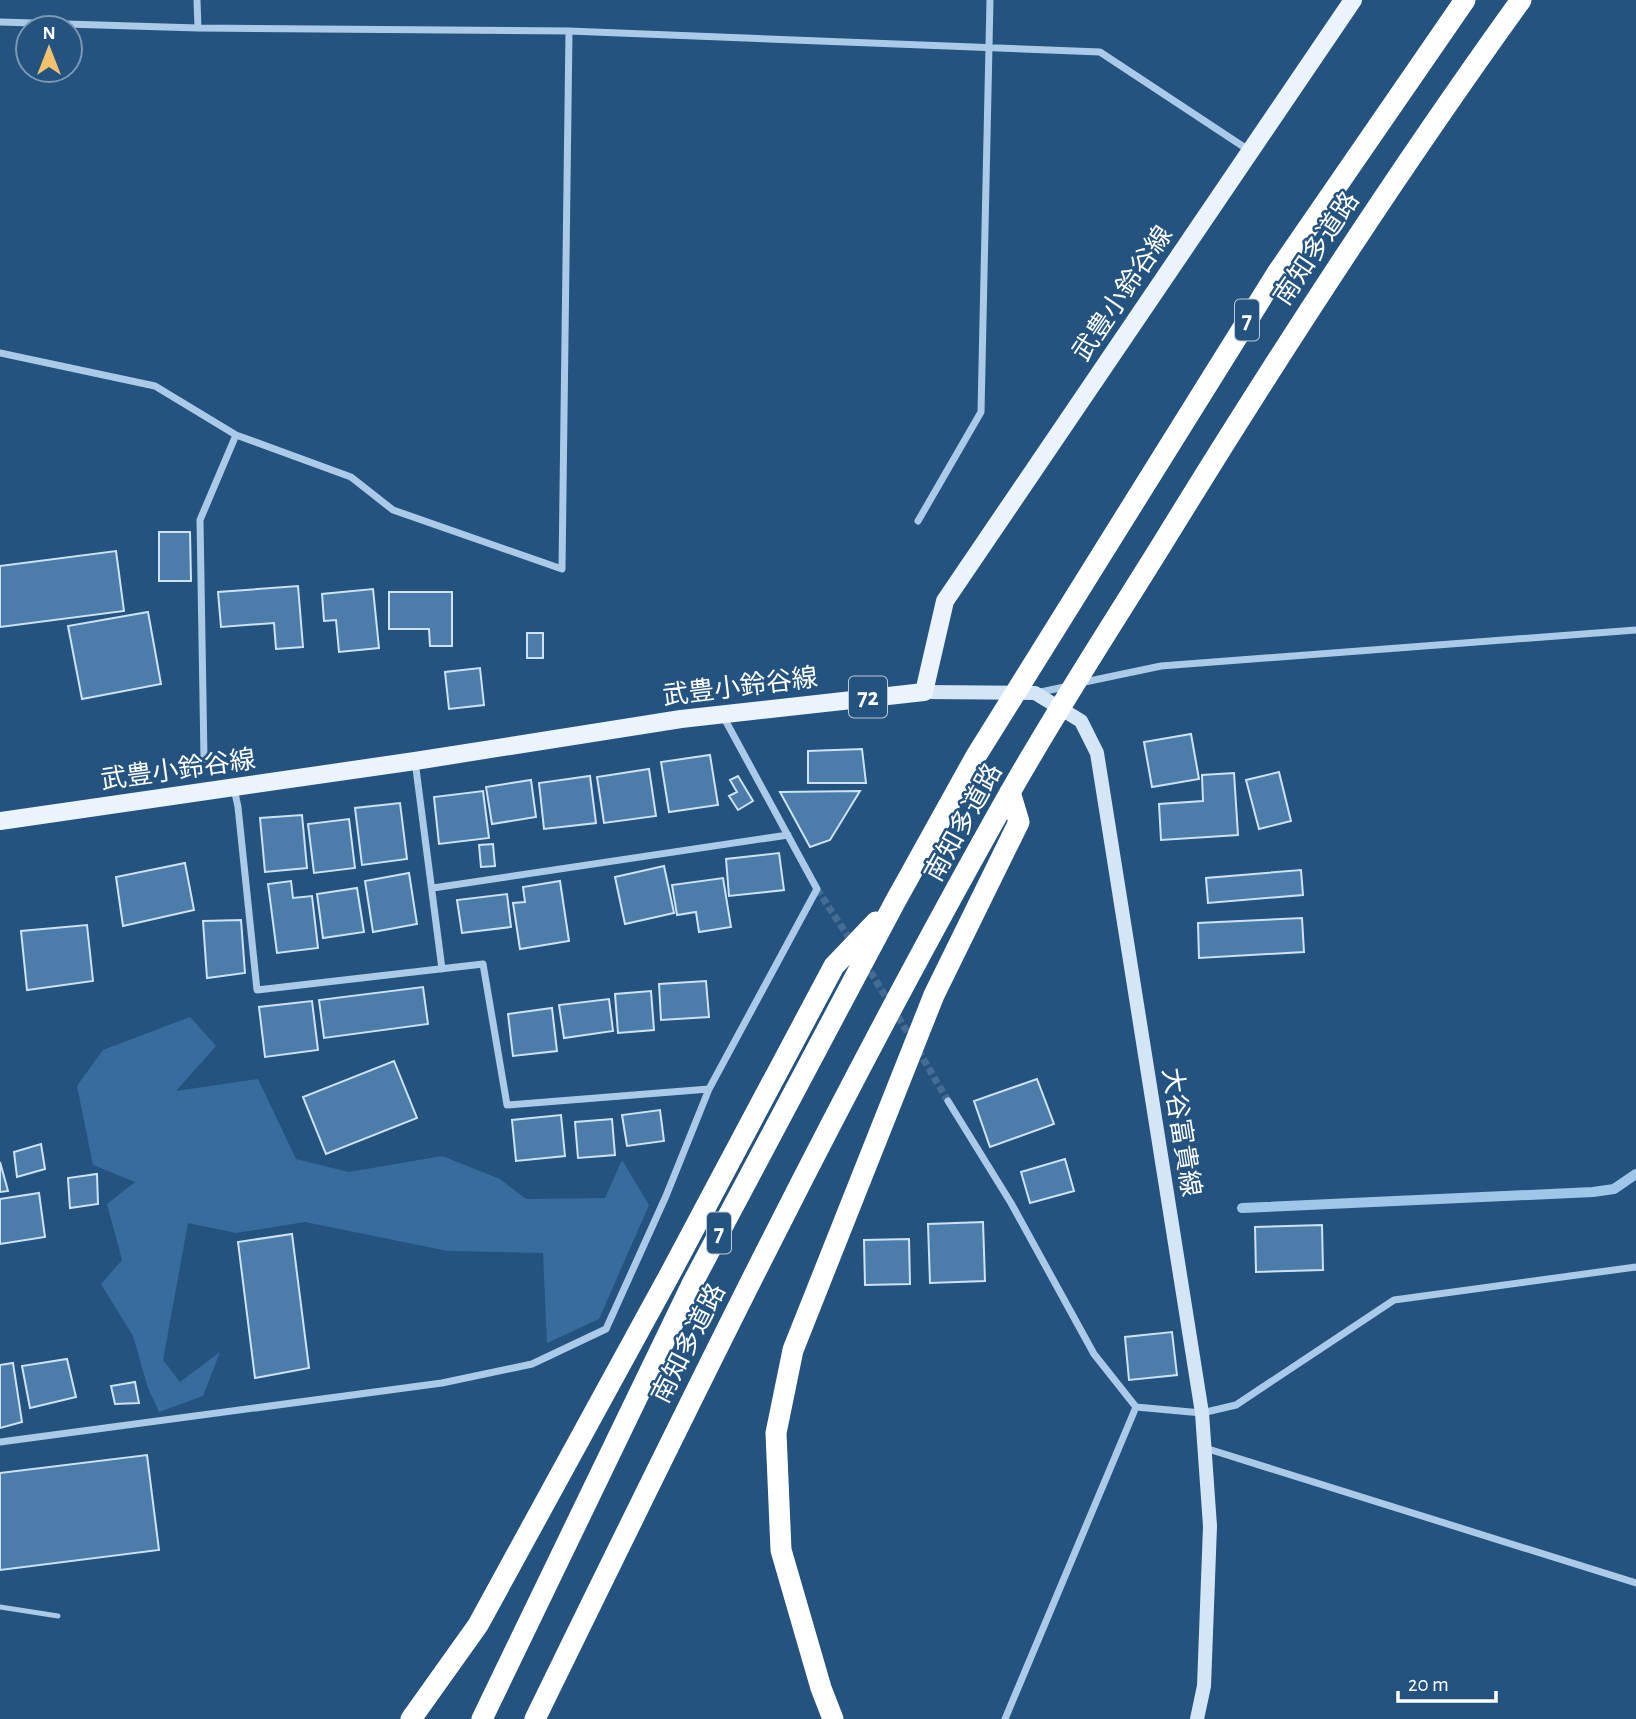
<svg xmlns="http://www.w3.org/2000/svg" width="1636" height="1719" font-family="'Alegreya Sans','Noto Sans JP',sans-serif">
  <rect width="100%" height="100%" fill="#245380"/>
  <!-- green -->
  <path fill="#386c9e" d="M190,1017L216,1046L176,1091L258,1079L296,1159L349,1172L442,1156L500,1179L526,1199L605,1198L622,1160L649,1205L599,1319L547,1343L543,1253L448,1251L305,1222L236,1233L188,1223L163,1360L180,1382L220,1352L203,1396L159,1412L148,1388L133,1336L101,1284L122,1260L107,1204L135,1182L93,1165L77,1086L103,1050Z"/>
  <g fill="none" stroke-linecap="round" stroke-linejoin="round">
    <!-- stream -->
    <path stroke="#9ec6e8" stroke-width="10" d="M1242,1208L1593,1192L1614,1189L1636,1174"/>
  </g>
  <!-- building -->
  <path fill="#4c7ca9" stroke="#cde2f5" stroke-width="2" d="M159,532H190L191,581H159Z
    M116,551L124,611L0,627V566Z
    M298,586L303,647L276,649L274,623L221,627L218,592Z
    M373,589L379,648L339,652L336,620L324,621L322,594Z
    M389,592H452V646H430L429,629H389Z
    M148,612L161,684L82,699L68,626Z
    M527,633H543V658H527Z
    M480,668L484,705L449,709L445,672Z
    M1191,734L1199,779L1152,787L1144,742Z
    M862,749L866,783H808V751Z
    M710,755L718,805L669,812L661,762Z
    M649,769L656,816L604,823L597,777Z
    M1279,772L1291,821L1259,829L1246,780Z
    M1234,773L1238,835L1161,840L1159,804L1203,801L1202,775Z
    M590,776L596,823L544,829L539,783Z
    M738,776L753,801L738,810L729,796L737,792L730,780Z
    M531,780L536,817L492,824L486,787Z
    M483,791L489,838L439,844L434,797Z
    M860,791L830,840L810,847L780,792Z
    M400,803L407,859L362,865L355,808Z
    M302,815L307,868L265,872L260,818Z
    M349,819L355,868L314,873L308,824Z
    M493,844L495,866L481,867L479,845Z
    M779,853L784,890L729,896L726,859Z
    M185,863L194,910L123,926L116,877Z
    M664,866L674,913L625,924L615,877Z
    M1301,870L1303,895L1208,903L1206,878Z
    M409,873L417,924L373,932L365,881Z
    M723,878L731,927L699,932L696,912L677,915L672,885Z
    M291,881L293,898L312,896L318,948L277,953L268,884Z
    M560,881L569,941L520,949L513,903L525,902L523,887Z
    M357,888L364,932L323,938L317,894Z
    M507,894L511,927L462,933L457,900Z
    M1302,918L1304,952L1199,958L1198,923Z
    M241,920L245,973L207,978L203,921Z
    M87,925L93,981L27,990L21,931Z
    M706,981L709,1017L661,1020L659,984Z
    M423,987L428,1024L324,1038L319,1000Z
    M651,991L654,1030L618,1033L615,994Z
    M609,999L613,1031L564,1038L559,1005Z
    M312,1001L318,1050L265,1057L259,1007Z
    M552,1008L557,1051L513,1056L508,1014Z
    M394,1061L417,1118L326,1154L303,1097Z
    M1037,1079L1054,1124L990,1147L974,1101Z
    M660,1110L664,1141L627,1146L622,1115Z
    M561,1115L565,1156L516,1161L512,1120Z
    M612,1119L615,1155L578,1158L575,1122Z
    M41,1144L45,1169L17,1177L14,1152Z
    M1065,1159L1074,1191L1030,1203L1021,1172Z
    M0,1162L8,1191L0,1192Z
    M97,1174L98,1204L70,1208L68,1178Z
    M39,1193L45,1237L0,1244V1199Z
    M983,1222L985,1281L930,1283L928,1224Z
    M1322,1225L1323,1270L1256,1272L1255,1227Z
    M292,1234L309,1368L255,1378L238,1242Z
    M909,1239L910,1284L865,1285L864,1240Z
    M1172,1332L1177,1375L1129,1380L1125,1337Z
    M67,1359L76,1397L30,1408L22,1366Z
    M13,1363L22,1422L0,1428V1365Z
    M135,1382L139,1403L115,1404L111,1386Z
    M147,1455L159,1550L0,1570V1473Z"/>
  <g fill="none" stroke-linecap="round" stroke-linejoin="round">
    <!-- minor-tunnel -->
    <path stroke="#456d93" stroke-width="7" stroke-dasharray="7 3.5" stroke-linecap="butt" d="M817,889L853,944
      M865,963L912,1040
      M918,1050L948,1101"/>
    <!-- service -->
    <path stroke="#aacae7" stroke-width="5" d="M0,1607L58,1616"/>
    <!-- minor -->
    <path stroke="#aacae7" stroke-width="7" d="M197,0L198,28
      M0,22L198,28L569,31L1100,52L1250,151
      M0,353L155,386L236,435L351,477L393,510L562,569L569,31
      M918,521L981,412L990,0
      M1080,683L1161,666L1636,630
      M1036,693L1069,686
      M204,759L200,520L236,435
      M415,761L442,969
      M234,788L238,807L257,990L483,964L507,1105L709,1089
      M433,888L788,835
      M948,1101L1011,1203L1094,1354L1136,1407L1005,1719
      M1136,1407L1202,1413L1236,1405L1394,1300L1636,1267
      M0,1442L442,1383L532,1364L606,1329L666,1196L709,1089L817,889L723,716
      M1205,1448L1636,1583"/>
    <!-- secondary -->
    <path stroke="#d4e5f6" stroke-width="14" d="M924,692L1035,693L1081,721L1097,753L1202,1413L1210,1526L1204,1686L1197,1719"/>
    <!-- primary -->
    <path stroke="#ebf4fd" stroke-width="18" d="M0,821L415,761L681,719L924,692L945,601L1353,0"/>
    <!-- motorway -->
    <path stroke="#fff" stroke-width="21" d="M411,1719L478,1625L670,1274L834,966L876,922
      M482,1719L692,1284L895,902L976,756L1277,273L1465,0
      M535,1719C687,1408 838,1097 1008,796C1057,709 1112,625 1164,541C1277,357 1395,175 1521,0
      M833,1719L821,1688L781,1550L776,1433L793,1350L934,995L1019,822L1010,792"/>
  </g>
  <g text-anchor="middle" stroke-width="5" stroke-linejoin="round" paint-order="stroke">
    <!-- shield labels -->
    <g fill="#245380" stroke="#bdcbd9" stroke-width="2">
      <rect x="1235" y="299.5" width="24" height="41" rx="5"/>
      <rect x="849" y="676.5" width="38" height="41" rx="5"/>
      <rect x="707" y="1212.5" width="24" height="41" rx="5"/>
    </g>
    <g font-size="24" font-weight="bold" fill="#fff">
      <text x="1247" y="328">7</text>
      <text x="868" y="705">72</text>
      <text x="719" y="1241">7</text>
    </g>
    <!-- street labels -->
    <g font-size="26" fill="#fff" stroke="#245380">
      <text transform="translate(1316 248) rotate(-56)" y="9">南知多道路</text>
      <text transform="translate(1122 293) rotate(-56)" y="9">武豊小鈴谷線</text>
      <text transform="translate(740 686) rotate(-7)" y="9">武豊小鈴谷線</text>
      <text transform="translate(178 769) rotate(-8)" y="9">武豊小鈴谷線</text>
      <text transform="translate(963 822) rotate(-61)" y="9">南知多道路</text>
      <text transform="translate(1182 1132) rotate(81)" y="9">大谷富貴線</text>
      <text transform="translate(688 1343) rotate(-63)" y="9">南知多道路</text>
    </g>
  </g>
  <!-- north arrow -->
  <g transform="translate(49 49)"><circle r="33" fill="#245380" stroke="#7c98b3" stroke-width="2"/>
  <path d="M0-5L12 26L0 18L-12 26Z" fill="#f1c16d"/>
  <text y="-10" font-size="19" font-weight="bold" text-anchor="middle" fill="#ffffff">N</text>
  </g>
  <!-- scale -->
  <path d="M1398 1691v10h98v-10" fill="none" stroke="#ffffff" stroke-width="3.5"/>
  <text x="1408" y="1691" font-size="21" fill="#ffffff" stroke="#245380" stroke-width="5" paint-order="stroke">20 m</text>
</svg>
